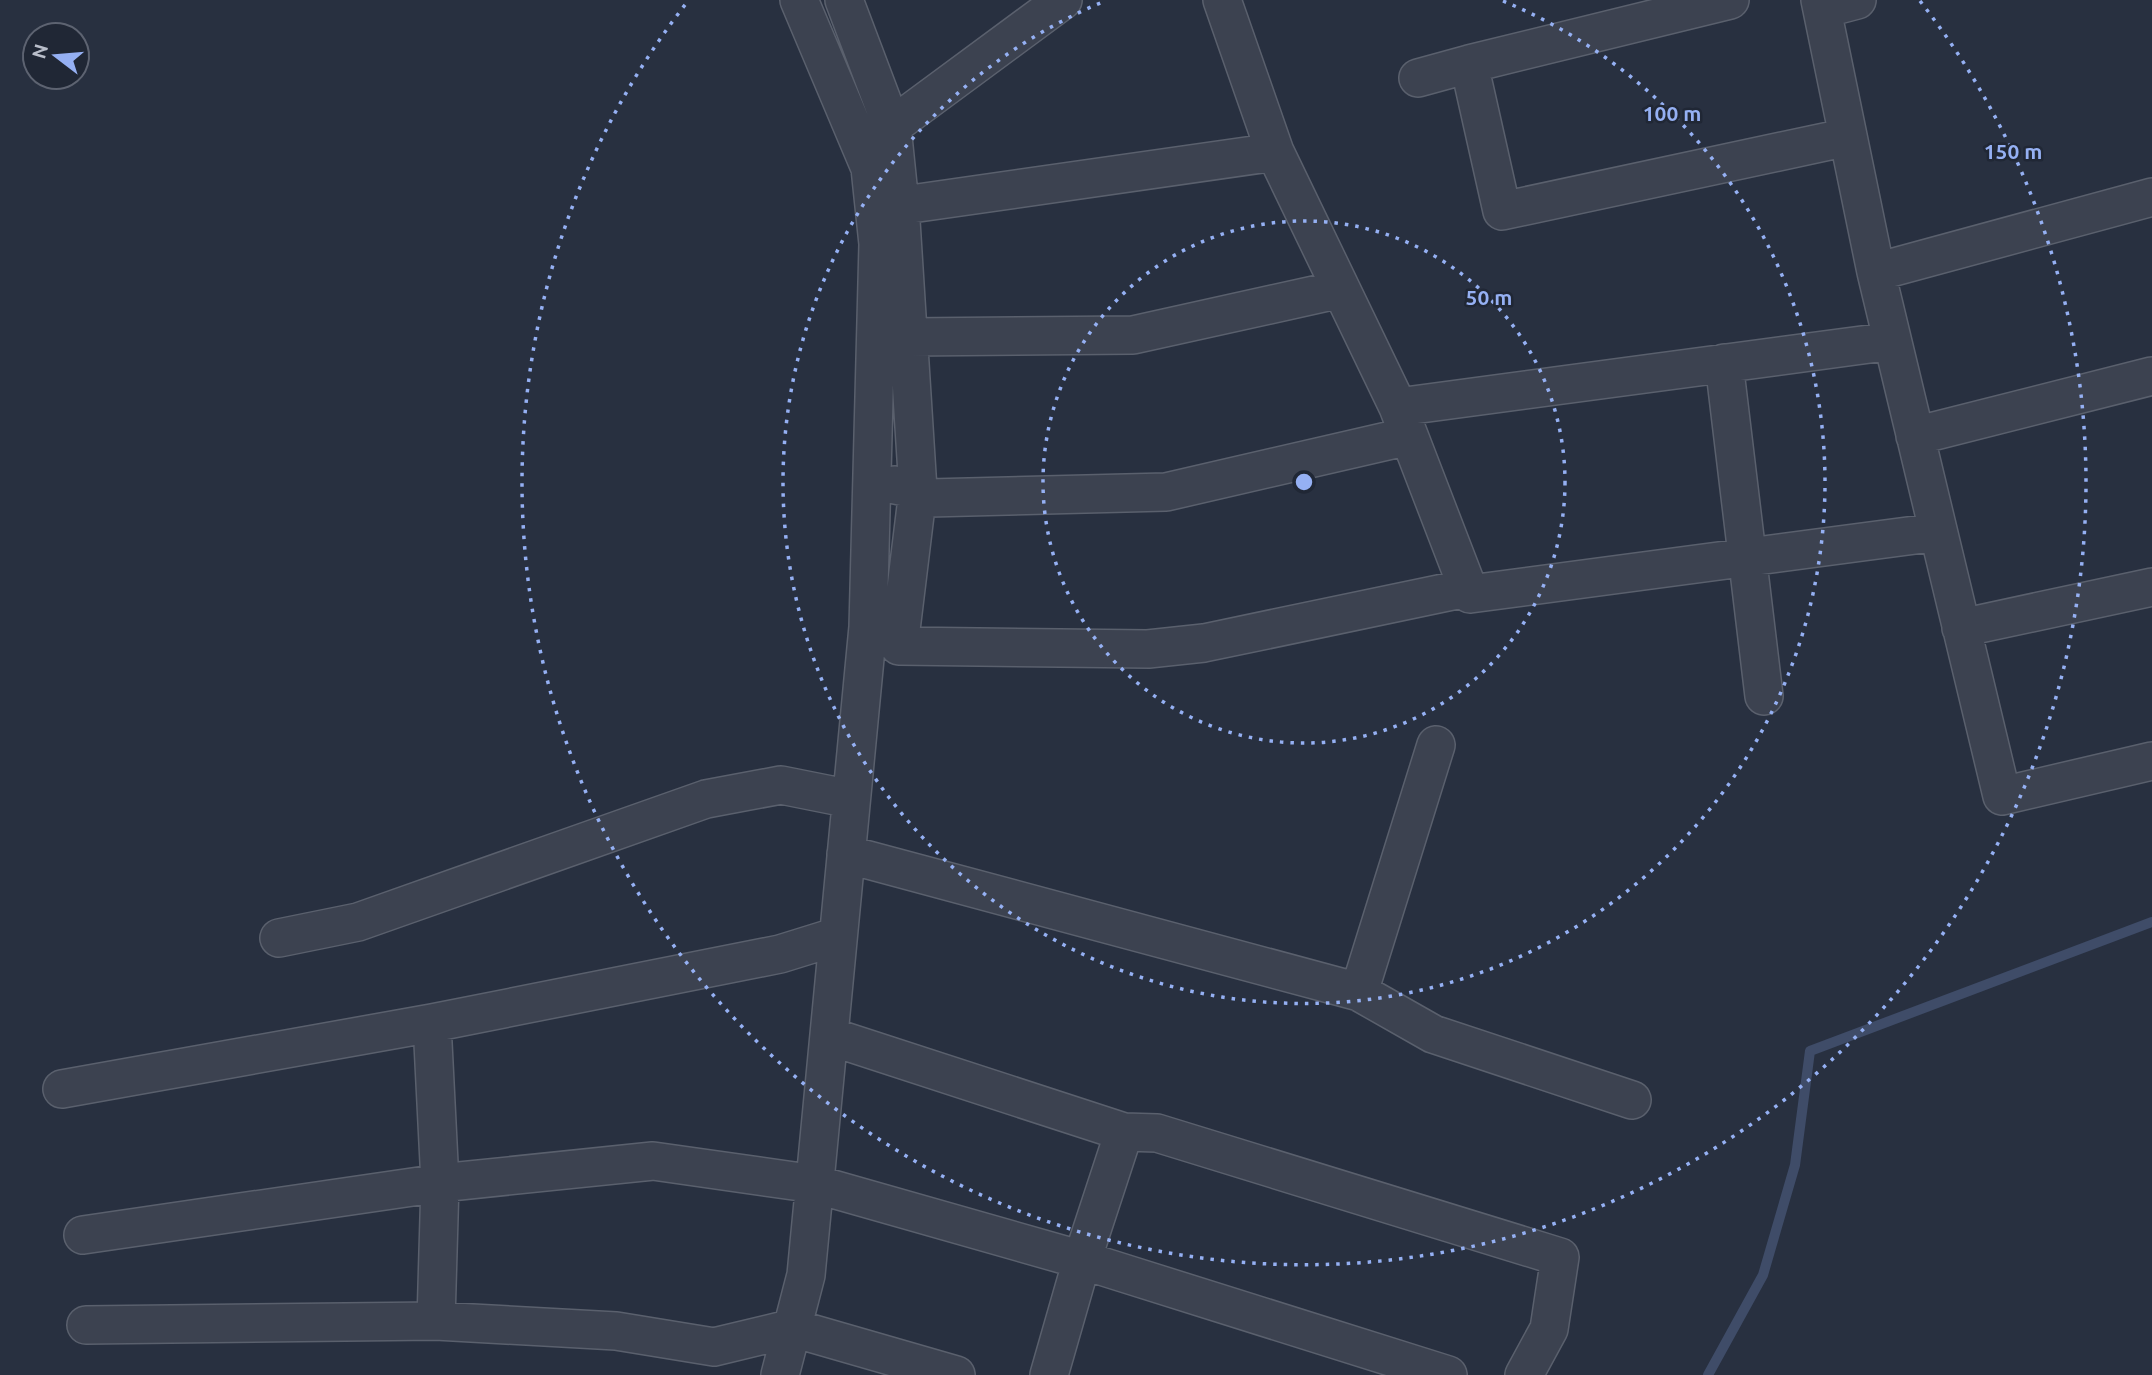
<svg xmlns="http://www.w3.org/2000/svg" width="2152" height="1375" font-family="Ubuntu,sans-serif">
  <rect width="100%" height="100%" fill="#283040"/>
  <g fill="none" stroke-linecap="round" stroke-linejoin="round">
    <!-- stream -->
    <path stroke="#3f4c68" stroke-width="10" d="M1708,1375L1763,1275L1795,1165L1810,1051L2152,922"/>
    <defs>
      <path id="minor" d="M844,0L892,127L900,205L918,490L899,646L1148,649L1204,643L1467,588
        M1222,0L1275,152
        M1730,0L1469,64L1502,211L1848,137
        M1820,0L1876,272L2002,796L2152,761
        M1823,9L1857,0
        M1418,78L1469,64
        M872,141L1063,0
        M876,209L1275,152L1398,407L1892,341
        M1876,272L2152,197
        M909,337L1133,335L1341,289
        M1724,363L1764,696
        M1398,407L1470,594L1938,532
        M1915,436L2152,376
        M895,485L918,490L929,498L1166,492L1409,436
        M1961,628L2152,587
        M846,854L1359,992L1433,1034L1632,1100
        M279,938L358,922L706,799L781,785L851,799
        M1359,992L1436,745
        M432,1023L440,1183L436,1321
        M829,1036L1124,1132L1157,1133L1560,1257L1549,1329L1524,1375
        M62,1089L432,1023L780,954L838,936
        M83,1235L440,1183L653,1161L815,1184L1082,1260L1448,1375
        M86,1325L436,1321L616,1331L714,1347L793,1328L956,1375
        M780,1375L806,1275L868,627L878,244L870,168L799,0
        M1049,1375L1082,1260L1124,1132"/>
    </defs>
    <!-- minor casing -->
    <use href="#minor" stroke="#5a606d" stroke-width="40"/>
    <!-- minor -->
    <use href="#minor" stroke="#3c4250" stroke-width="37"/>
  </g>
  <!-- distance rings -->
  <g fill="none" stroke="#95b0f3" stroke-width="3.5" stroke-dasharray="3.5 7">
    <circle cx="1304" cy="482" r="261"/>
    <path d="M1503 1A521 521 0 1 1 1105 1"/>
    <path d="M1920 1A782 782 0 1 1 688 1"/>
  </g>
  <circle cx="1304" cy="482" r="10" fill="#95b0f3" stroke="#202735" stroke-width="3.5"/>
  <g font-size="21" text-anchor="middle" font-weight="bold" fill="#95b0f3" stroke="#202735" stroke-width="5" stroke-linejoin="round" paint-order="stroke">
    <text x="1672" y="121">100 m</text>
    <text x="2013" y="159">150 m</text>
    <text x="1489" y="305">50 m</text>
  </g>
  <!-- north arrow -->
  <g transform="translate(56 56) rotate(286)"><circle r="33" fill="#202735" stroke="#5d6371" stroke-width="2"/>
  <path d="M0-5L12 26L0 18L-12 26Z" fill="#95b0f3"/>
  <text y="-10" font-size="19" font-weight="bold" text-anchor="middle" fill="#b9beca">N</text>
  </g>
</svg>
